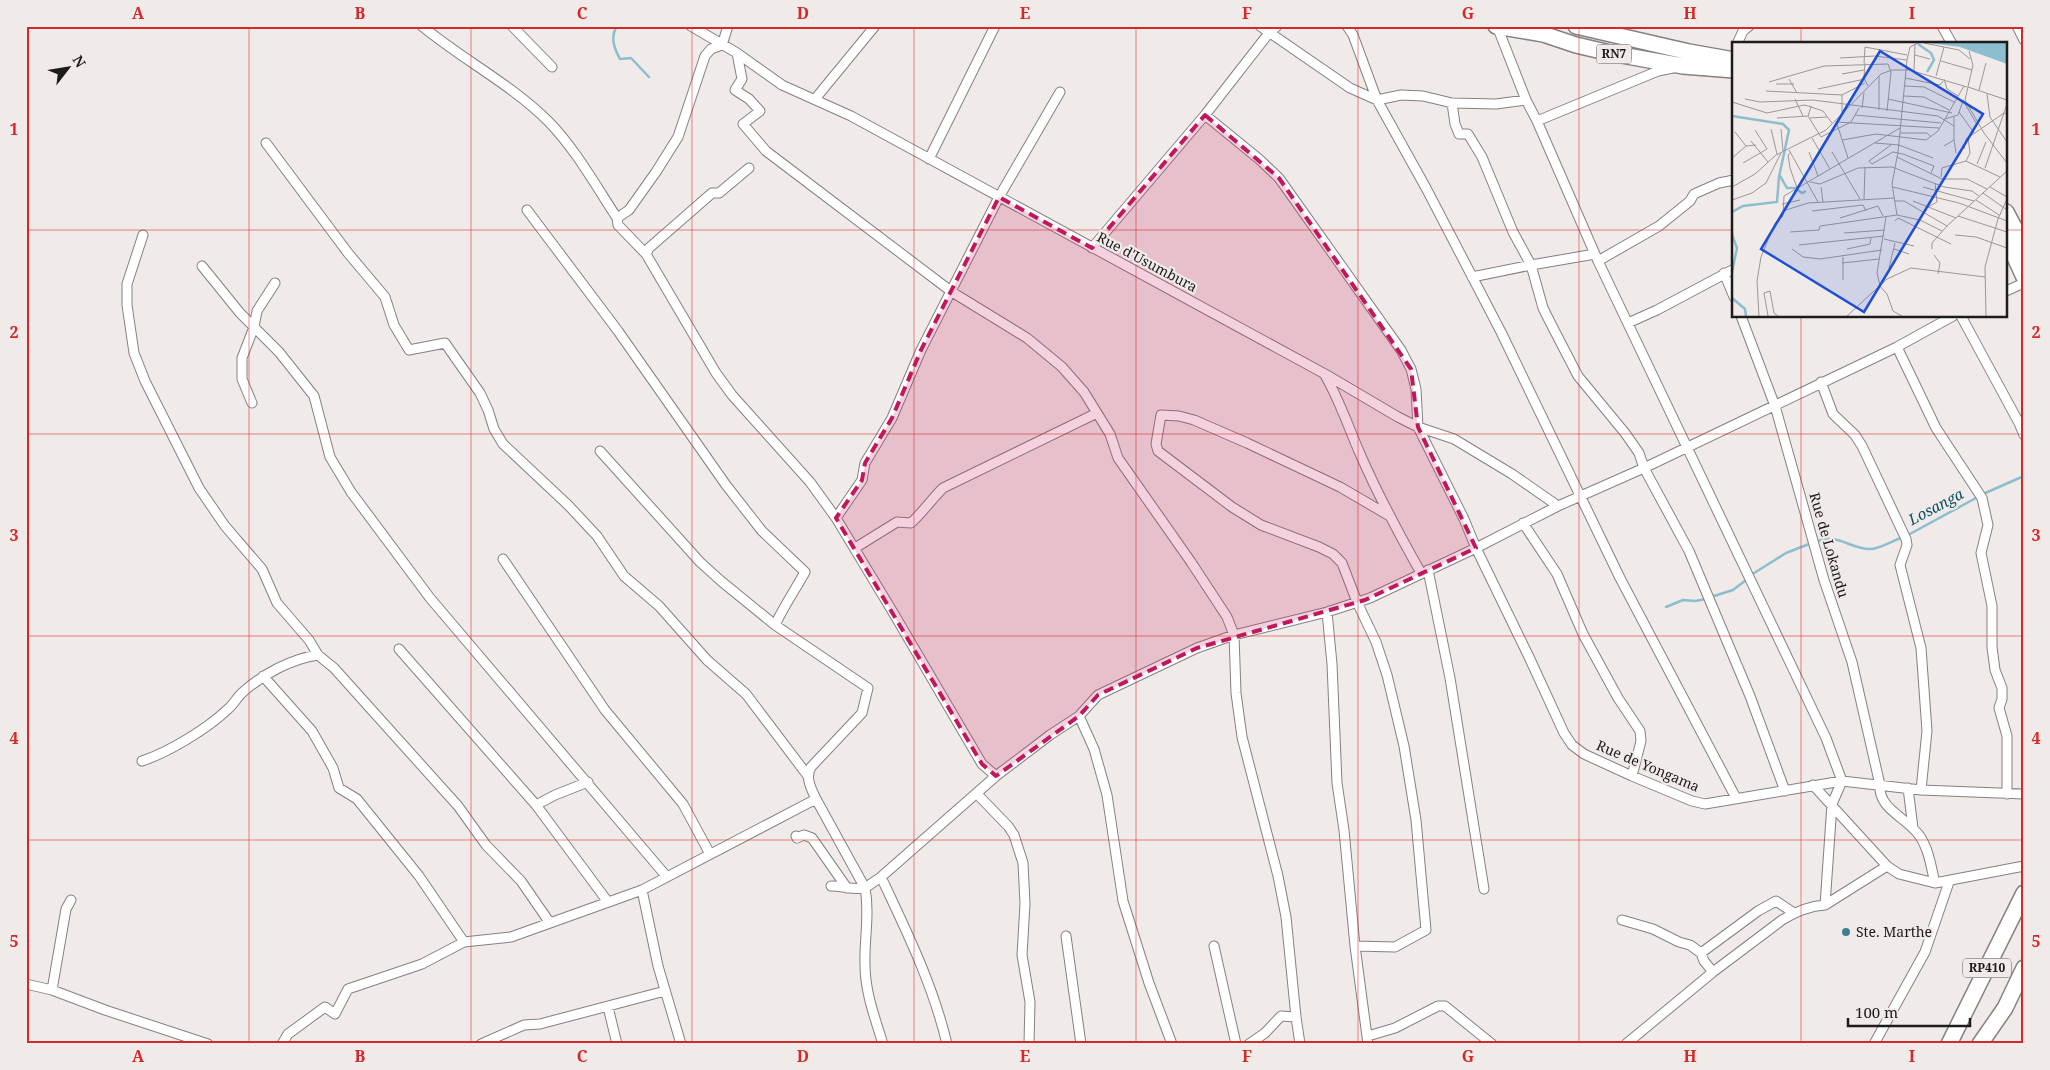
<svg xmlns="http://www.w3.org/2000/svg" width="2050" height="1070" font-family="'Noto Serif',serif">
  <rect width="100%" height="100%" fill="#f0eae9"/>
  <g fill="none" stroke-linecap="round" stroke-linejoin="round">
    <!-- stream -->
    <path stroke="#8dbecf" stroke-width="2.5" d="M617,26C610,37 614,48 620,59L631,58L649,77
      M1983,494L2024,476
      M1908,535L1976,498
      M1816,542C1836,532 1850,549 1870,549C1879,549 1892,541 1901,538
      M1751,575L1786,553L1809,544
      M1711,597L1733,590L1746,580
      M1666,607L1683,600L1695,601L1706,599"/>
    <defs>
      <path id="minor" d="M422,26C463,60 511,84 549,122C576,150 596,186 617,218L618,225L646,254L716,373L732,395L810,482L836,518L894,614L982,764L996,776
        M512,26L552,67
        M691,26L737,53L782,85L851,116L1325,374L1398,417L1418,427L1454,439L1512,474L1558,506
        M1260,26L1350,88L1377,100L1401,95L1423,96L1452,103L1496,104L1526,100
        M1347,26L1353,35L1377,100L1426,188L1501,332L1620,578L1736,798
        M1497,26L1526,100L1537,121L1598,261L1826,738L1842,781L1832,804L1825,905
        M1942,26L1952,44
        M2017,26L2024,40
        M1737,44L1743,31L1749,26
        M722,45L728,26
        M737,53L742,79L735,90L749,99L760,111L743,124L766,151L952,292L1027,338L1062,367L1084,392L1110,434L1118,458L1191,562L1227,617L1234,635L1236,693L1242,737L1278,876L1286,917L1296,1017L1300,1044
        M815,99L875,26
        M1452,103L1455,124L1459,134H1468L1482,157L1513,232L1531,265L1543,308L1551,324L1578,376L1625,433L1639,453L1644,468L1689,551L1750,696L1785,791
        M1205,115L1259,159L1279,178L1401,350L1411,369L1416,389L1418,427L1464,519L1476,548L1529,657L1564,733L1572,745L1584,754L1632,776L1692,801L1705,804L1842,781L1921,790L2024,794
        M1537,121L1658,71L1673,68
        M266,143L348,253L385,297L394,325L409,350L445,343L480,393L488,410L494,429L503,444L568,505L597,536L624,576L659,606L707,660L746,694L808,776
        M929,159L995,26
        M527,210L618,331L726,485L762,531L805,572C795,590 784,606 775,625
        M617,218L629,210L656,172L678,137L705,56L711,49L722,45
        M143,235L127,284V305L134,353L145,381L199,488L225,526L262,569L277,603L309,640L318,655L334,668L458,806L486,845L521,881L550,923
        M1092,248L1205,115L1269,33L1277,26
        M646,254L649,248L712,193H719L749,168
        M1598,261L1659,226L1690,201L1694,194L1719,183L1734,180
        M202,266L240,313L279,352L314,396L330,457L351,492L430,598L667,877
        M1724,273L1734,297
        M1472,277L1531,265L1595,254
        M2006,291L2024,283
        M1741,316L1775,406L1824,580L1852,662L1880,785C1878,809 1906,817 1919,835C1929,849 1931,867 1935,883
        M1961,316L2019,423L2024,435
        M1628,323L1657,310L1734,269
        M1897,347L1936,428L1982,498L1988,525L1981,553L1992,606V647L1995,670L2002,688V699L1999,708L2007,736V794
        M1325,375C1340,401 1349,429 1361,456C1379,497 1399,534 1421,573
        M1821,382L1833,414L1855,435L1862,446L1906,539L1907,545L1900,565L1921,648L1927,731L1921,790
        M252,403L242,379V358L254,327L257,311L275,283
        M600,451L700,562L721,581L775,625L868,688L862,713L811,767C805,778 811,788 816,799L865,888L881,877L996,776L1050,735L1079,716L1098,695L1197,648L1234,635L1327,612L1370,598L1476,548L1558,506L1644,468L1897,347L1953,316
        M836,518L862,480L865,463L892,418L921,350L999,197L1060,92
        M1523,523L1557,574L1583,634L1618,698L1640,731L1641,741L1632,776
        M855,548L897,522L911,523C923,512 931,500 943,488L1097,413
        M503,559L605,710L683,804L710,854
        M1428,570L1450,678L1484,889
        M1327,612L1332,664L1337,783L1344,830L1355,946L1368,1044
        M399,649L536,805L555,795L588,782
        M263,676L312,731L333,768L339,788L357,799L419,876L464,942
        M1079,716L1094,749L1107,795L1123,901L1149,983L1172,1044
        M142,761C169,752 207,729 228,709C234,704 237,697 243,692C263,674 291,659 318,655
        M1813,785L1887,866L1899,874L1935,883L2024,866
        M1908,788L1913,828
        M977,794L1008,826L1014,835L1023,863L1025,904L1022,955L1030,1002L1029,1044
        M536,805L608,902
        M796,836L797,838L804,835L812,838L847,888
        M881,877C907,932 933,985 947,1044
        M831,886C844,886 851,890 865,888C870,914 864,940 865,965C865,992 875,1018 883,1044
        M642,890L658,966L681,1044
        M1622,920L1653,929L1679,942L1690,945L1701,953L1704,961L1713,972L1626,1044
        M1066,936L1081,1044
        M1214,946L1236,1044
        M1355,946L1395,947L1426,930L1416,820L1404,746L1387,675L1376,642L1357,602L1342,563L1333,554L1319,547L1261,525L1232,507L1158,451L1156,444L1161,415L1179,416L1194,420L1247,443L1340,487L1388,515
        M1701,953L1758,911L1776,901L1794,913
        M1713,972L1782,920C1795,912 1809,906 1825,905L1887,866
        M26,984L52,990L105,1010L208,1044
        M52,990L66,909L71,900
        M608,1007L617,1044
        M1368,1036L1395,1028L1438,1006H1445L1492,1044
        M282,1044L288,1034L325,1007L335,1014L348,989L422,964L464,942L511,937L642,890L816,799
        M481,1044L524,1025L540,1024L665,991
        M1249,1044L1265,1033L1281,1016L1296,1017
        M1874,1044L1925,952L1949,882"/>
      <path id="primary" d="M1496,26L1543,34L1576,45L1610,53L1683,66L1734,70
        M1576,26L1689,52L1734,60
        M2006,212L2024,246
        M2006,238L2024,277
        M1949,1044L2024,893
        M1980,1044L2005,1008L2024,968"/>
    </defs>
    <!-- minor casing -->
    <use href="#minor" stroke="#868080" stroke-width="11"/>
    <!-- primary casing -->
    <use href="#primary" stroke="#868080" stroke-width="18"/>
    <!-- minor -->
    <use href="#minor" stroke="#fff" stroke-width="9"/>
    <!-- primary -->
    <use href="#primary" stroke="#fff" stroke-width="15"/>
  </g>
  <!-- marked area -->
  <path fill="#c2185b" fill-opacity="0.2" stroke="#c2185b" stroke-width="4" stroke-dasharray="10 6" stroke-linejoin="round" d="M1205,115L1279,178L1411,369L1418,427L1476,548L1365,600L1197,648L1098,695L1079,716L996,776L982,764L836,518L862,480L865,463L892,418L921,350L999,197L1092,248Z"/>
  <!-- grid -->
  <path fill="none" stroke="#d62828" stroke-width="1" stroke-opacity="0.55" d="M249,26V1044M471,26V1044M692,26V1044M914,26V1044M1136,26V1044M1358,26V1044M1579,26V1044M1801,26V44M26,230H1734M2006,230H2024M1801,316V1044M26,434H2024M26,636H2024M26,840H2024"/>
  <!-- markers -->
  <circle fill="#3f7f93" stroke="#f0eae9" stroke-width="2" cx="1846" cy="932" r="5"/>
  <g text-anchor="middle" stroke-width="4.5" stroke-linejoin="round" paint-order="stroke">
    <!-- shield labels -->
    <g fill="#f0eae9" stroke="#5c5959" stroke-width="1">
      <rect x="1596.5" y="44.5" width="35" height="19" rx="4"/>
      <rect x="1963" y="958.5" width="48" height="19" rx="4"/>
    </g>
    <g font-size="12" font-weight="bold" fill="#1d1b1b">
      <text x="1614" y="58">RN7</text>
      <text x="1987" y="972">RP410</text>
    </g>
    <!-- street labels -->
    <g font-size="14" fill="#1d1b1b" stroke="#f0eae9">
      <text transform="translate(1147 262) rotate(28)" y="5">Rue d'Usumbura</text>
      <text transform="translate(1829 545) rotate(74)" y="5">Rue de Lokandu</text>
      <text transform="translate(1648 766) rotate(23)" y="5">Rue de Yongama</text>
    </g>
    <!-- poi labels -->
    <g font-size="14" fill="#1d1b1b" stroke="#f0eae9" text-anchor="start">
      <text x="1856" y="937">Ste. Marthe</text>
    </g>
    <!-- water labels -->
    <g font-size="15" font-style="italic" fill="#0a5062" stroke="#f0eae9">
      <text transform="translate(1936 507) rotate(-28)" y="5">Losanga</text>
    </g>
  </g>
  <!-- overview -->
  <g transform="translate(1732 42)">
    <rect width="275" height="275" fill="#f0eae9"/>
    <path d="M197,1H275V22L228,5Z" fill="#8dbecf"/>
    <path fill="none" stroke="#8dbecf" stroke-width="2.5" d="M186,2L199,11L202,18L195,30M0,74L51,82L57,88L47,135L45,160L11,164L0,170M47,132L55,146H63L70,151L74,149M0,193L5,206L0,230M0,256L13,267L14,274"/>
    <path fill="none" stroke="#9c9797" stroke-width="1" d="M192,1L227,8L238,17M237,9L241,23L233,58L252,91L275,121M183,13L198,17M108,16L143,14L175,18M209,19L240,28M132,21L133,5L175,13M133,21L132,36L136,44M174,27L235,45M182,29L183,2M110,32L132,28M147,34V68M204,34L212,5M173,36L208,43L211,39M57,37L65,51M212,37L215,47L226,54M37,40L92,24L156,22L159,30L155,69M44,42H62M173,44L192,45L222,60M236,45L275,58M86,47L133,37M247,48L254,21M34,49L110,53L133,41M255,52L258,75L275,100M172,54L192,55L217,68M13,57L28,60L81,58L206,74L222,84M63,57L71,74M156,57L220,71M231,58L244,81M0,60L35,71L72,63L80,65M130,66L132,51M110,70V53M227,70L242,91M123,73L209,81M222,75V98M45,76L76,74M78,76L95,75M213,77L226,73L231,59M104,79L116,116M104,80L207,86M100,81L91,69L79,65L76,74L89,95L119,80L127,66M39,87L45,112M49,87L51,109M3,90L14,104M168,91H195L199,95M80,96L98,127M110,98L144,92L194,98L206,89L232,44M19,99L36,120M143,101L167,103M159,103L137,119L140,122L161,110L171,112L202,124L199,131M167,103L201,116M212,104L222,98L224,111M232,107L234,97L272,71L275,72M57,108L86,160M59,110L56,113L58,126L65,146M77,110L86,134M100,110L128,157M165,115L210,137H235L255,147M0,116L14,104L24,103M234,119L238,111L236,96M11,121L35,107L23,88M245,122L254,100M253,126L275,62M209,135L210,126L234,119L268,135M78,140L88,142L126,126L160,125L212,145L240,149L247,154M0,145L23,132L44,113L94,88L149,32L160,28H176M89,145L91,160M161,145L227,161L275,179M191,145L242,159M258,145L275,155M251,151L275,168M132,157L133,125M0,158L20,151L34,141L49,111M244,158L267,173M162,159H172L215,184M181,159L224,176M50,162L68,158M196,165L205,160L203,141M51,169L76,161L162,156M80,169L131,163L134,169M165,173L160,142L166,110L175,18L178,5L186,1M226,174L275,190M108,176L146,164L151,174M163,179L166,176L219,202M58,190L87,188L88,184L165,173L188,178L210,189M112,191L153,188M223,193L244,195L275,206M152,197L182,204M67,203L152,194M60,207L71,215L88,217L150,208M115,207L138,202L139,196M162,207L177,212M200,207V201L215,184L275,129M202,213L208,221L206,232M111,215V238M110,221L147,217M157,226L163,201M147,243L155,252L161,269L170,274M148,243L145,231L154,175M27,274L25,239L29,215L43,181L51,174L52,154L168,86M36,274L32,251L38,249L42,271L46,274M115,274L155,237L179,226L253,235M254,274L253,225L266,177L275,157"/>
    <path fill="#1d4ed8" fill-opacity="0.15" stroke="#1d4ed8" stroke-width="2.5" d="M148,9L251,72L132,270L29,207Z"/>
    <rect width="275" height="275" fill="none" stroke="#1d1b1b" stroke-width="2.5"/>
  </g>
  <!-- border -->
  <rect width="2050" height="1070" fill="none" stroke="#f0eae9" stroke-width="55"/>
  <!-- north arrow -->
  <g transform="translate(68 68) rotate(59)" stroke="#f0eae9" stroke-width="4" paint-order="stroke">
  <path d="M0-4L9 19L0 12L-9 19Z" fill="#1d1b1b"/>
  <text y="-8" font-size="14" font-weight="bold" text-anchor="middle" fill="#1d1b1b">N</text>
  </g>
  <!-- scale -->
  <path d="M1848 1018v8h122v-8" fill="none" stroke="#1d1b1b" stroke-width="2.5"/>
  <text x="1855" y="1018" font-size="15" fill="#1d1b1b" stroke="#f0eae9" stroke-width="4" paint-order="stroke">100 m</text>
  <rect x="28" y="28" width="1994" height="1014" fill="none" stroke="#d62828" stroke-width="2"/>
  <g font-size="16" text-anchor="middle" font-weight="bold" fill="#d62828">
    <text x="138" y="19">A</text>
    <text x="360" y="19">B</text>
    <text x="582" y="19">C</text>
    <text x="803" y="19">D</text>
    <text x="1025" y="19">E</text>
    <text x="1247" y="19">F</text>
    <text x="1468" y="19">G</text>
    <text x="1690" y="19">H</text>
    <text x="1912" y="19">I</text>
    <text x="14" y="135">1</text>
    <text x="2036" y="135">1</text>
    <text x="14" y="338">2</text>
    <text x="2036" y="338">2</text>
    <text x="14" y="541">3</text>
    <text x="2036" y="541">3</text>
    <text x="14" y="744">4</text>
    <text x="2036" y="744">4</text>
    <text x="14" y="947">5</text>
    <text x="2036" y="947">5</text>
    <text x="138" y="1062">A</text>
    <text x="360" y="1062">B</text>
    <text x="582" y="1062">C</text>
    <text x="803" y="1062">D</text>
    <text x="1025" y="1062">E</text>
    <text x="1247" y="1062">F</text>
    <text x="1468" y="1062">G</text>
    <text x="1690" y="1062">H</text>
    <text x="1912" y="1062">I</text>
  </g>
</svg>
